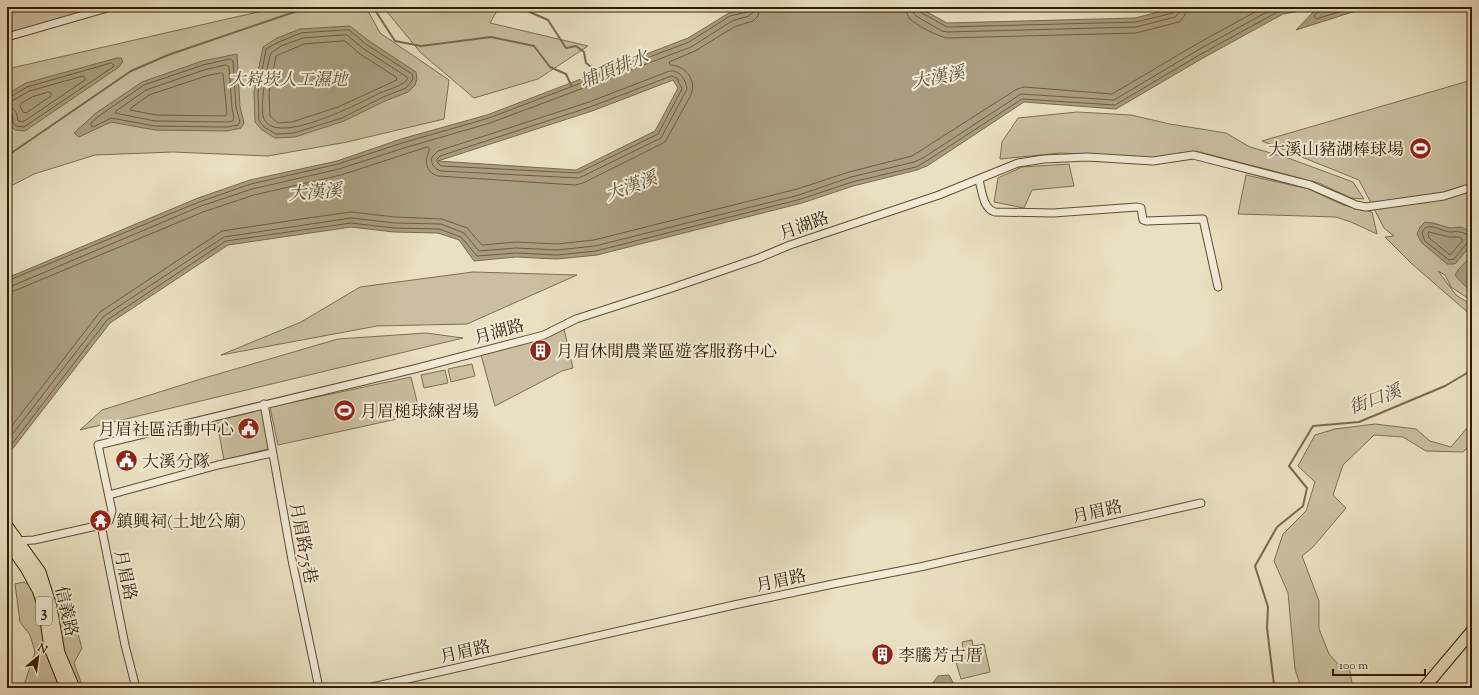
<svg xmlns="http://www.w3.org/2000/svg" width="1479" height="695" font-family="'Sorts Mill Goudy','Noto Serif TC',serif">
  <rect width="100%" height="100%" fill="#e9e0c1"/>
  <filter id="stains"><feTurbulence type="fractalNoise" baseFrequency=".005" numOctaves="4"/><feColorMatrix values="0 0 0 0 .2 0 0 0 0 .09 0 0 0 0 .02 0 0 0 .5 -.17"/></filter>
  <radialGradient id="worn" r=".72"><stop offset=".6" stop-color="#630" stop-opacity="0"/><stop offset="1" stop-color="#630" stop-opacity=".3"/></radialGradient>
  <!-- green -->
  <path fill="#cabfa0" stroke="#7e6e50" d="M7,7H123L7,41Z
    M280,7H366L380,33L449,80L444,119L347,142L268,156L173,152L95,155L34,174L7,188V69Z
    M383,7H497L498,9L490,23L588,46L538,79L474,98L421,53Z
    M1472,80V301L1451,287L1445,275L1438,271L1456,295L1472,305V316L1412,264L1385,237L1394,236L1384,228L1359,180L1262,141Z
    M1077,112L1131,115L1170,124L1226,133L1250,147L1288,158L1353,182L1364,199L1351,198L1319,183L1196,151L1160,158L1060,153L1000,159L1002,142L1018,118Z
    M1069,164L1074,186L1032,190L1024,208L994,202L998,178L1022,167Z
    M1246,175L1309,189L1343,205L1372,212L1377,234L1351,222L1336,217L1238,214Z
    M473,272L577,275L467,324L377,326L221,355L301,322L360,287Z
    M564,329L573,368L562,371L495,406L481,355Z
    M426,333L463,338L80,430L102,410L201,379L338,339Z
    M472,364L475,376L451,382L448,369Z
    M445,370L448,383L424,388L421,375Z
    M411,377L420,414L278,445L270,407Z
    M264,405L272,448L224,460L217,423L212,424L211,418Z
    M1472,422V443L1463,452L1426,451L1403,437L1374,435L1343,465L1333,495L1346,508L1313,547L1302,556L1319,601V629L1329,654L1338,664L1349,667L1353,688H1301L1295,669L1288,593L1274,561L1283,534L1306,511L1315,482L1298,466L1315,435L1335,429L1375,424L1416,429L1430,441L1451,447Z
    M24,582L31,586L60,686L59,688H23L35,652L30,635L20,622L15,584Z
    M53,595H59L74,620L82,648L74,663L83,688H76C65,658 54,628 53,595Z
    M972,640L973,646L984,644L990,672L961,679L953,652L963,649L962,642Z"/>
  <!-- water -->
  <path fill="#aa9d7f" stroke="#7a694c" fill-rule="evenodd" d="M753,7H918L947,23L1135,18L1178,7H1435L1362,9L1296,30L1317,8L1283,14L1203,58L1116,109L1024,102L927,166L917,170L853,186L802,203L597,255L557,259L516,257L474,261L459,240L438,233L394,232L351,227L228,245L110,323L14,447L7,453V278L198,198L250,180L337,161L401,139L487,115L688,38L729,13ZM673,80L678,88L655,131L576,170L438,161L592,111Z
    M350,26L369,41L416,72L417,79L415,85L408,92L385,101L344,121L295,137L275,138L262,130L255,122L254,92L263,47L277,38L300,29Z
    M237,54L240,107L244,123L241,128L227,131L155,130L111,122L79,137L74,133L96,113L142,82L202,61Z
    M117,58H121L123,61L119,67L25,131L15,130L9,124V93L26,83Z
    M1425,222L1433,223L1450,228L1461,227L1471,232L1472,244L1455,264H1447L1422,243L1417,234L1420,227Z
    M1472,255V290L1465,286L1455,275L1458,270Z
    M949,675L955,686L953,688H929L938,676Z"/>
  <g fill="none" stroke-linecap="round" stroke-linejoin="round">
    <!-- shore -->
    <path stroke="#6e5c40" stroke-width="1" d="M906,7C906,11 907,15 910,19C916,25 939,37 947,38L1136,33L1179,22L1185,15L1187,7
      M912,7L913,12L916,16L942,31L947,32L1136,27L1175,17L1179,13L1181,7
      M917,7L920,12L947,27L1136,22L1173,13L1175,10L1176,7
      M1319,7V11L1314,16L1316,19L1355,7
      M349,30L367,45L412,74L413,79L411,82L406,88L383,97L342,118L294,133L276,134L264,127L259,120L258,93L266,49L279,42L301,33Z
      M347,35L364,49L407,77V80C400,87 389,89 380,93C361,102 277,147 264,119C259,108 267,65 271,53L281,46L303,38Z
      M345,41L360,54L396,77L397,80L338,107L292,122L278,123L270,116L269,93L276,56L304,44Z
      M231,59L233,61L236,107L240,122L238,125L226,127L155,126L111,118L93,127L91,126V123L99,116L144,85L203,65Z
      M226,65L229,67L232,108L234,118L233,121L226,122L155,121L115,113L116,111L146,90L204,70Z
      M670,71C680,70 686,80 687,89L661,138L579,178L441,171C434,169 430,163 432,157L438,151L589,102Z
      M221,73L223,74L227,114L225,116L156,115L130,110L131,108L149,95L206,76Z
      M672,76L677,78L682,89L658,134L578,173L441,166L437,162V159L440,156L590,107Z
      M49,92L51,93V96L26,113L23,112L20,106V104L32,97Z
      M7,97H10L27,87L111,63L114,65L113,67L24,127L16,126L13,123L12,114L7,112
      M7,102L12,101L29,91L83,76L85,78V80L23,122L18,121C17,113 16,108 7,107
      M1429,232L1449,237H1459L1463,240L1450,255L1429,238L1428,234Z
      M1472,236C1467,236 1464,232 1460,232C1457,231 1453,232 1450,232C1441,231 1426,220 1422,233L1425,241L1449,260L1454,259L1467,243L1472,242
      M7,281L199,202L251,184L338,164L402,143L489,118L689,42L730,16L747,12L749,7
      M7,286H12L201,206L252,189L339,169L404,148L490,123L570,93L691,47L732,21L749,16L753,12L754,7
      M7,292L14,291L203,212L254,195L341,175L427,147L430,149C424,160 425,172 438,176L575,185L583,183L665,142L691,95C697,80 685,65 670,65L669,62L695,51L734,27L753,21L758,16L760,7
      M7,432L100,312L222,231L308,218L351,212L395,217L442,219L467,228L482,245L516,242L557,244L594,240L797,189L849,172L912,156L1017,89L1024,87L1112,94L1195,45L1264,7
      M7,441L104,316L224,237L351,218L395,223L441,224L464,233L479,251L516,248L557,250L595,246L799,195L851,177L914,162L923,158L1021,94L1114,100L1198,50L1276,7
      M7,448L12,444L107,320L226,241L351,223L394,228L439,229L461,237L477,256L516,253L557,255L596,251L801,199L852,182L916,167L925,162L1022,99L1115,105L1201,54L1281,10L1297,7"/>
    <!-- stream -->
    <path stroke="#7a694c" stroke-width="2" d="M373,7L395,41L421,46L491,37L534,46L550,67L566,74L571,85
      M522,7L525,10L548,20L566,48L576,46L584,52L586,63L600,74
      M7,156L131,71L168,55L300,10L320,7
      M1276,688L1274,685L1267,628L1268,607L1255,566L1277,527L1303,506L1307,488L1289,466L1313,426L1359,422L1445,386L1472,370"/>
    <defs>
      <path id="minor" d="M7,37L111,7
        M979,180C982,191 983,209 995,212L1053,213L1137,207L1141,208L1143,220L1146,221L1203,219L1218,287
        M264,404L292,560L319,688
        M109,495L218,465L272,453
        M101,525L109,521L112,511L98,445L414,369L544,335L576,319L669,289L759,258L790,245L939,195L1018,163L1044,159L1087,157L1153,161L1193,155L1310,185L1356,205L1366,207L1444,196L1472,187
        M15,541L34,540L101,525L125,645L136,688
        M368,688L734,605L833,584L920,567L1201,503"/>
      <path id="primary" d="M7,526L40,572L51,607L59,653L74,688
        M7,541L26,568L38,590L44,606L50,648L66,688
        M1424,688L1472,631"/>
    </defs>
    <!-- minor casing -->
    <use href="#minor" stroke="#5f4d30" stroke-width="9"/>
    <!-- primary casing -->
    <use href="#primary" stroke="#311c00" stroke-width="13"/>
    <!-- minor -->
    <use href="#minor" stroke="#f1ebd7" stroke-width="7"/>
    <!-- primary -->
    <use href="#primary" stroke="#e9e0c1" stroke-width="11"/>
  </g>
  <!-- icons -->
  <defs>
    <symbol id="stadium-disc" viewBox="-11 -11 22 22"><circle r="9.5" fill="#8f2418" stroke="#f1ebd7"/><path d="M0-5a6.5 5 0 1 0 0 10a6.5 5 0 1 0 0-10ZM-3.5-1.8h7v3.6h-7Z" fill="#fff"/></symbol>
    <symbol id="building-disc" viewBox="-11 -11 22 22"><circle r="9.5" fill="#8f2418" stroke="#f1ebd7"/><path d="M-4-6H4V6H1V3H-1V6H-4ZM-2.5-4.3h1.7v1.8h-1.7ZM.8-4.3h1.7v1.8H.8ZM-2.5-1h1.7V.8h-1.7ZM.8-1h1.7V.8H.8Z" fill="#fff"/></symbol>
    <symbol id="civic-disc" viewBox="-11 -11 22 22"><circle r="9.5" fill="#8f2418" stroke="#f1ebd7"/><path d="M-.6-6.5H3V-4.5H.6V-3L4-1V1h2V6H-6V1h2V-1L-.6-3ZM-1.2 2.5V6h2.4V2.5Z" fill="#fff"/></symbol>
    <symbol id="temple-disc" viewBox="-11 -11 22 22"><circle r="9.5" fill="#8f2418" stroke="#f1ebd7"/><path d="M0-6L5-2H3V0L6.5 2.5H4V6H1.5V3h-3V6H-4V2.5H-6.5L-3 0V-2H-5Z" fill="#fff"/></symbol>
  </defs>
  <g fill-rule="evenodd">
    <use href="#stadium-disc" x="1408" y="136" width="25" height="25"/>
    <use href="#building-disc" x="528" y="338" width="25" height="25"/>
    <use href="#stadium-disc" x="332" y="398" width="25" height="25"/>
    <use href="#civic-disc" x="236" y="416" width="25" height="25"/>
    <use href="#civic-disc" x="114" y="448" width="25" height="25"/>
    <use href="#temple-disc" x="88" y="508" width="25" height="25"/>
    <use href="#building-disc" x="870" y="642" width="25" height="25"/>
  </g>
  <g text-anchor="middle" stroke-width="4" stroke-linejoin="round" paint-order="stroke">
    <!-- shield labels -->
    <rect fill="#f1ebd7" stroke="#6b5a40" stroke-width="1" x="36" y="597" width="16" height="28" rx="3"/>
    <g font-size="16" font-weight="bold" fill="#311c00">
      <text x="44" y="617">3</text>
    </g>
    <!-- park labels -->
    <g font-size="17" font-style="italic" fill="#5f4d30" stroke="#f1ebd7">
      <text x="288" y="85">大嵙崁人工濕地</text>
    </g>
    <!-- poi labels -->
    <g font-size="17" fill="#311c00" stroke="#f1ebd7" text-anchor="start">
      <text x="1404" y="155" text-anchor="end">大溪山豬湖棒球場</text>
      <text x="556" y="357">月眉休閒農業區遊客服務中心</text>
      <text x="360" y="417">月眉槌球練習場</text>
      <text x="234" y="435" text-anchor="end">月眉社區活動中心</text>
      <text x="142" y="467">大溪分隊</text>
      <text x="116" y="527">鎮興祠(土地公廟)</text>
      <text x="898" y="661">李騰芳古厝</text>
    </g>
    <!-- street labels -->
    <g font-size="17" fill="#311c00" stroke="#f1ebd7">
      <text transform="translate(804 225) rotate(-20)" y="6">月湖路</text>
      <text transform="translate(499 331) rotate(-15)" y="6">月湖路</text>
      <text transform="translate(1097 511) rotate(-13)" y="6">月眉路</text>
      <text transform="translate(304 543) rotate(79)" y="6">月眉路75巷</text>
      <text transform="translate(126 575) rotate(78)" y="6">月眉路</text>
      <text transform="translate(781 580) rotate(-12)" y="6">月眉路</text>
      <text transform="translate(67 611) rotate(77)" y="6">信義路</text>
      <text transform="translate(465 651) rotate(-13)" y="6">月眉路</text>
    </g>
    <!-- water labels -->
    <g font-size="18" font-style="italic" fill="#615033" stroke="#f1ebd7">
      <text transform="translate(614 69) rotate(-22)" y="6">埔頂排水</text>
      <text transform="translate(938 77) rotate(-11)" y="6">大漢溪</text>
      <text transform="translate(631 186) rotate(-20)" y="6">大漢溪</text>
      <text transform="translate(315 192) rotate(-4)" y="6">大漢溪</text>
      <text transform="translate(1375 399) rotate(-20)" y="6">街口溪</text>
    </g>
  </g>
  <!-- margin -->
  <rect width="1479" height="695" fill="none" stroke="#e9e0c1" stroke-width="24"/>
  <rect x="8" y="8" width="1463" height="679" fill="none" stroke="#311c00" stroke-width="2"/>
  <rect x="12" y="12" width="1455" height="671" fill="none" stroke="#311c00"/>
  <!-- north arrow -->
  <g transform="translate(38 657) rotate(29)" stroke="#f1ebd7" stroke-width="3" paint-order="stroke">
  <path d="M0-3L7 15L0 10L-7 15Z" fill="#311c00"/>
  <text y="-6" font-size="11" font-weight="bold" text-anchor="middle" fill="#311c00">N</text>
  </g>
  <!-- scale -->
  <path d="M1333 669v6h92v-6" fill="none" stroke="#311c00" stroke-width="2"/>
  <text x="1339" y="669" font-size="12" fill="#311c00" stroke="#f1ebd7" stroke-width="3" paint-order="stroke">100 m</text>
  <rect width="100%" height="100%" filter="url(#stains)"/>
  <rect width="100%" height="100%" fill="url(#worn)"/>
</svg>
